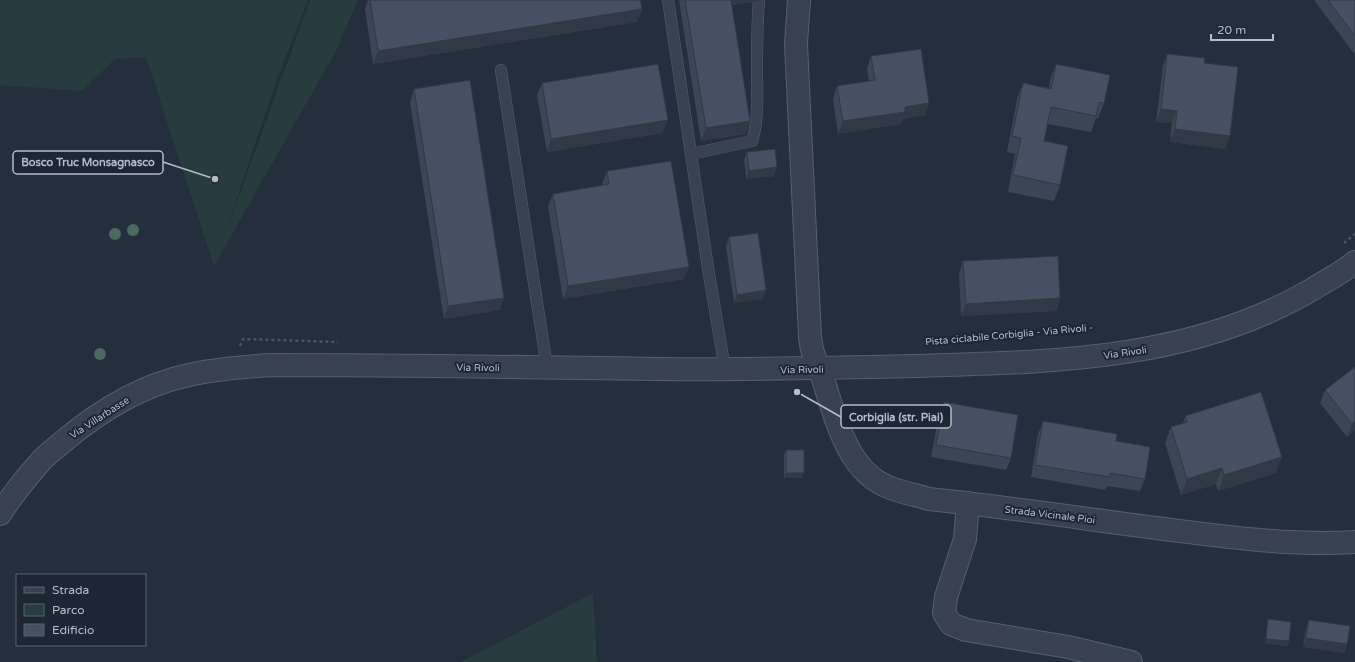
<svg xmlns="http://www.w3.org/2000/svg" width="1355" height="662" font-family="'Varela Round',sans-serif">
  <rect width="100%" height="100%" fill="#242f3e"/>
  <!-- green -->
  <path fill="#263c3f" d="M0,0H308L273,90L223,240L310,0H358L336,51L214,266L146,57L115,59L82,91L0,85Z
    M593,593L597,662H461Z"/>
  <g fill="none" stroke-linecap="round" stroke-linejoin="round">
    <defs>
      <path id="service" d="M668,0L708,268L725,369
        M501,70L547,367
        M691,154L752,141C759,119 757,94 757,71C757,47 757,24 759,0"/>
      <path id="minor" d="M799,0L796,44L810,337C811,342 811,348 813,352C814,358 818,364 820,369C831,403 842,453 870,476C886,490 909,493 929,499C1008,507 1086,519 1164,529C1227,537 1292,546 1355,542
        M968,503L965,539L946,597L944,613L951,624L966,630L1068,647L1131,662"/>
      <path id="tertiary" d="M0,514C12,495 26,478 41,461C46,455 53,450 59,445C95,414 141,385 189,375C215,369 242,367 270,365C399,365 529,367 659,369C744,370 829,368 914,366C1051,362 1191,361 1313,289C1327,280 1342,273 1355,262"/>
    </defs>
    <!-- service casing -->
    <use href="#service" stroke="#565f6c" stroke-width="12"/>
    <!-- minor casing -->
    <use href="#minor" stroke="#565f6c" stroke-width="24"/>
    <!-- tertiary casing -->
    <use href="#tertiary" stroke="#565f6c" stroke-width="24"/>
    <!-- path -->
    <path stroke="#44595c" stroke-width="2.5" stroke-dasharray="3 3" stroke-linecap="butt" d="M1344,243L1355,234
      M240,346L243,339L338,342"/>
    <!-- service -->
    <use href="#service" stroke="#38414e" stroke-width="11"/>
    <!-- minor -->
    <use href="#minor" stroke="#38414e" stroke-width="22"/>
    <!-- tertiary -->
    <use href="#tertiary" stroke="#38414e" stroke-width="22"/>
  </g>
  <!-- trees -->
  <g fill="#4b6a5d">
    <circle cx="133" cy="230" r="6"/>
    <circle cx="115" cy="234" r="6"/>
    <circle cx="100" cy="354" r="6"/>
  </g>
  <!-- wall -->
  <path fill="#3b4654" d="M368,0H640L642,9L637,22L373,64L365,9Z
    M679,0H759V1L732,5L746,134L701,141Z
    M1314,0H1355V55Z
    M1167,54L1204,63L1230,136L1225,149L1170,142L1172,123L1156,122L1163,66Z
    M871,56L929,103L925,115L903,119L901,124L838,134L833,99L837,86L869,81L867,69Z
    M1056,64L1104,103L1098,119L1096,118L1091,132L1048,124L1044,141L1060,185L1054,201L1008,192L1015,154L1007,152L1017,99L1023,83L1049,88L1050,80Z
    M542,83L663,133L547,152L537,95Z
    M414,89L500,310L444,319L410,102Z
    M747,152L774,176L746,179L744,160Z
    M607,171L689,267L684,279L563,299L548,206L553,194L603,185L602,184Z
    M729,237L763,299L734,303L726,246Z
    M963,261L1060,298L1056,311L961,316L959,274Z
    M1355,367V430L1347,437L1320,403L1325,390Z
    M944,402L1011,458L1006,470L931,457L939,415Z
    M1185,416L1276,473L1218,491L1216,484L1181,495L1165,443L1171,427L1183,423Z
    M1043,421L1116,441L1145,479L1140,491L1107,486L1105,490L1031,477L1038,434Z
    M786,450L802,478H784V454Z
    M1268,619L1288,646L1265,643L1267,624Z
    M1309,620L1347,644L1344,653L1303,647L1306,629Z"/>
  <!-- shaded-wall -->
  <path fill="#303945" d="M727,0H759V1L725,6Z
    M642,9L637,22L373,64L378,51Z
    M929,103L925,115L903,119L901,124L838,134L843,121L905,107Z
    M1161,109L1177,111L1172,123L1156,122Z
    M668,120L663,133L547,152L551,139Z
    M750,121L746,134L701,141L706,128Z
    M1175,129L1230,136L1225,149L1170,142Z
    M777,167L774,176L746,179L749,171Z
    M689,267L684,279L563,299L568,286Z
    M766,290L763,299L734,303L737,295Z
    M504,298L500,310L444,319L448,306Z
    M1060,298L1056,311L961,316L966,304Z
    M1355,421V430L1347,437L1352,424Z
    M1282,457L1276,473L1218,491L1224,475Z
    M1222,468L1216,484L1181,495L1187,479Z
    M786,473H804L802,478H784Z
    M1306,638L1347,644L1344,653L1303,647Z
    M1266,639L1289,641L1288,646L1265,643Z"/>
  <!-- building -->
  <path fill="#455162" stroke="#303945" d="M370,0H640L642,9L378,51Z
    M685,0H731L750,121L706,128Z
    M1328,0H1355V36Z
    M921,49L929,103L905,107V112L843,121L837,86L875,80L871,56Z
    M1167,54L1205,58L1204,63L1238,67L1230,136L1175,129L1177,111L1161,109Z
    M658,64L668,120L551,139L542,83Z
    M1056,64L1110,75L1104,103L1099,102L1096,116L1051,107L1044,141L1068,146L1060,185L1013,175L1021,138L1012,136L1023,83L1051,89Z
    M470,80L504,298L448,306L414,89Z
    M775,149L777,167L749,171L747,152Z
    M671,161L689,267L568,286L553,194L609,184L607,171Z
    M758,233L766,290L737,295L729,237Z
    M1058,256L1060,298L966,304L963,261Z
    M1355,367V421L1352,424L1325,390Z
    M1261,392L1282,457L1224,475L1222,468L1187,479L1171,427L1187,422L1185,416Z
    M944,402L1018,415L1011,458L936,445Z
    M1043,421L1117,434L1116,441L1150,447L1145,479L1110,473V477L1035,465Z
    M786,450H804V473H786Z
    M1268,619L1291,622L1289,641L1266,639Z
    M1309,620L1350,626L1347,644L1306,638Z"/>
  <g text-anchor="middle" stroke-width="4" stroke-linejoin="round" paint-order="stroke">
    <!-- street labels -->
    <g font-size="10" fill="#b4bcc9" stroke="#1d2633">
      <text transform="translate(1009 334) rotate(-5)" y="4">Pista ciclabile Corbiglia - Via Rivoli -</text>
      <text transform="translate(1125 352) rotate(-8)" y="4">Via Rivoli</text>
      <text transform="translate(478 367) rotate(1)" y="4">Via Rivoli</text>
      <text transform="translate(802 369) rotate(-1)" y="4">Via Rivoli</text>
      <text transform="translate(99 417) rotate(-33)" y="4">Via Villarbasse</text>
      <text transform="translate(1050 514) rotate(7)" y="4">Strada Vicinale Pioi</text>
    </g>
  </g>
  <!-- callouts -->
  <path fill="none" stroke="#b4bcc9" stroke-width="1.5" d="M215 179L163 162M797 392L841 417"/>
  <g fill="#b4bcc9" stroke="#1d2633" stroke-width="1.5">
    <circle cx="215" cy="179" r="4"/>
    <circle cx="797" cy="392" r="4"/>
  </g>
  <g fill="#1d2633" stroke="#b4bcc9" stroke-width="1.5">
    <rect x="13" y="151" width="150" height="23" rx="4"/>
    <rect x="841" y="405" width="110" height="23" rx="4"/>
  </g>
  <g font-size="11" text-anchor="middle" font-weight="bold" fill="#b4bcc9">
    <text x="88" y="166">Bosco Truc Monsagnasco</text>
    <text x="896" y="421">Corbiglia (str. Piai)</text>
  </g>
  <!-- legend -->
  <rect x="16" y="574" width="130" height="72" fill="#1d2633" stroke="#59626f"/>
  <rect x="24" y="587" width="20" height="6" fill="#38414e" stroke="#59626f"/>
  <text x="52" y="594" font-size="12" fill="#b4bcc9">Strada</text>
  <rect x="24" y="604" width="20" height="12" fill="#263c3f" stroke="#59626f"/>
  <text x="52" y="614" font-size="12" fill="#b4bcc9">Parco</text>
  <rect x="24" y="624" width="20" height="12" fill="#455162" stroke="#59626f"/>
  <text x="52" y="634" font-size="12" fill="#b4bcc9">Edificio</text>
  <!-- scale -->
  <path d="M1211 34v6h62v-6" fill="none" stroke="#b4bcc9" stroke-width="2"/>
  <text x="1217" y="34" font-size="12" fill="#b4bcc9" stroke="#1d2633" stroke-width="3" paint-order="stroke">20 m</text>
</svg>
